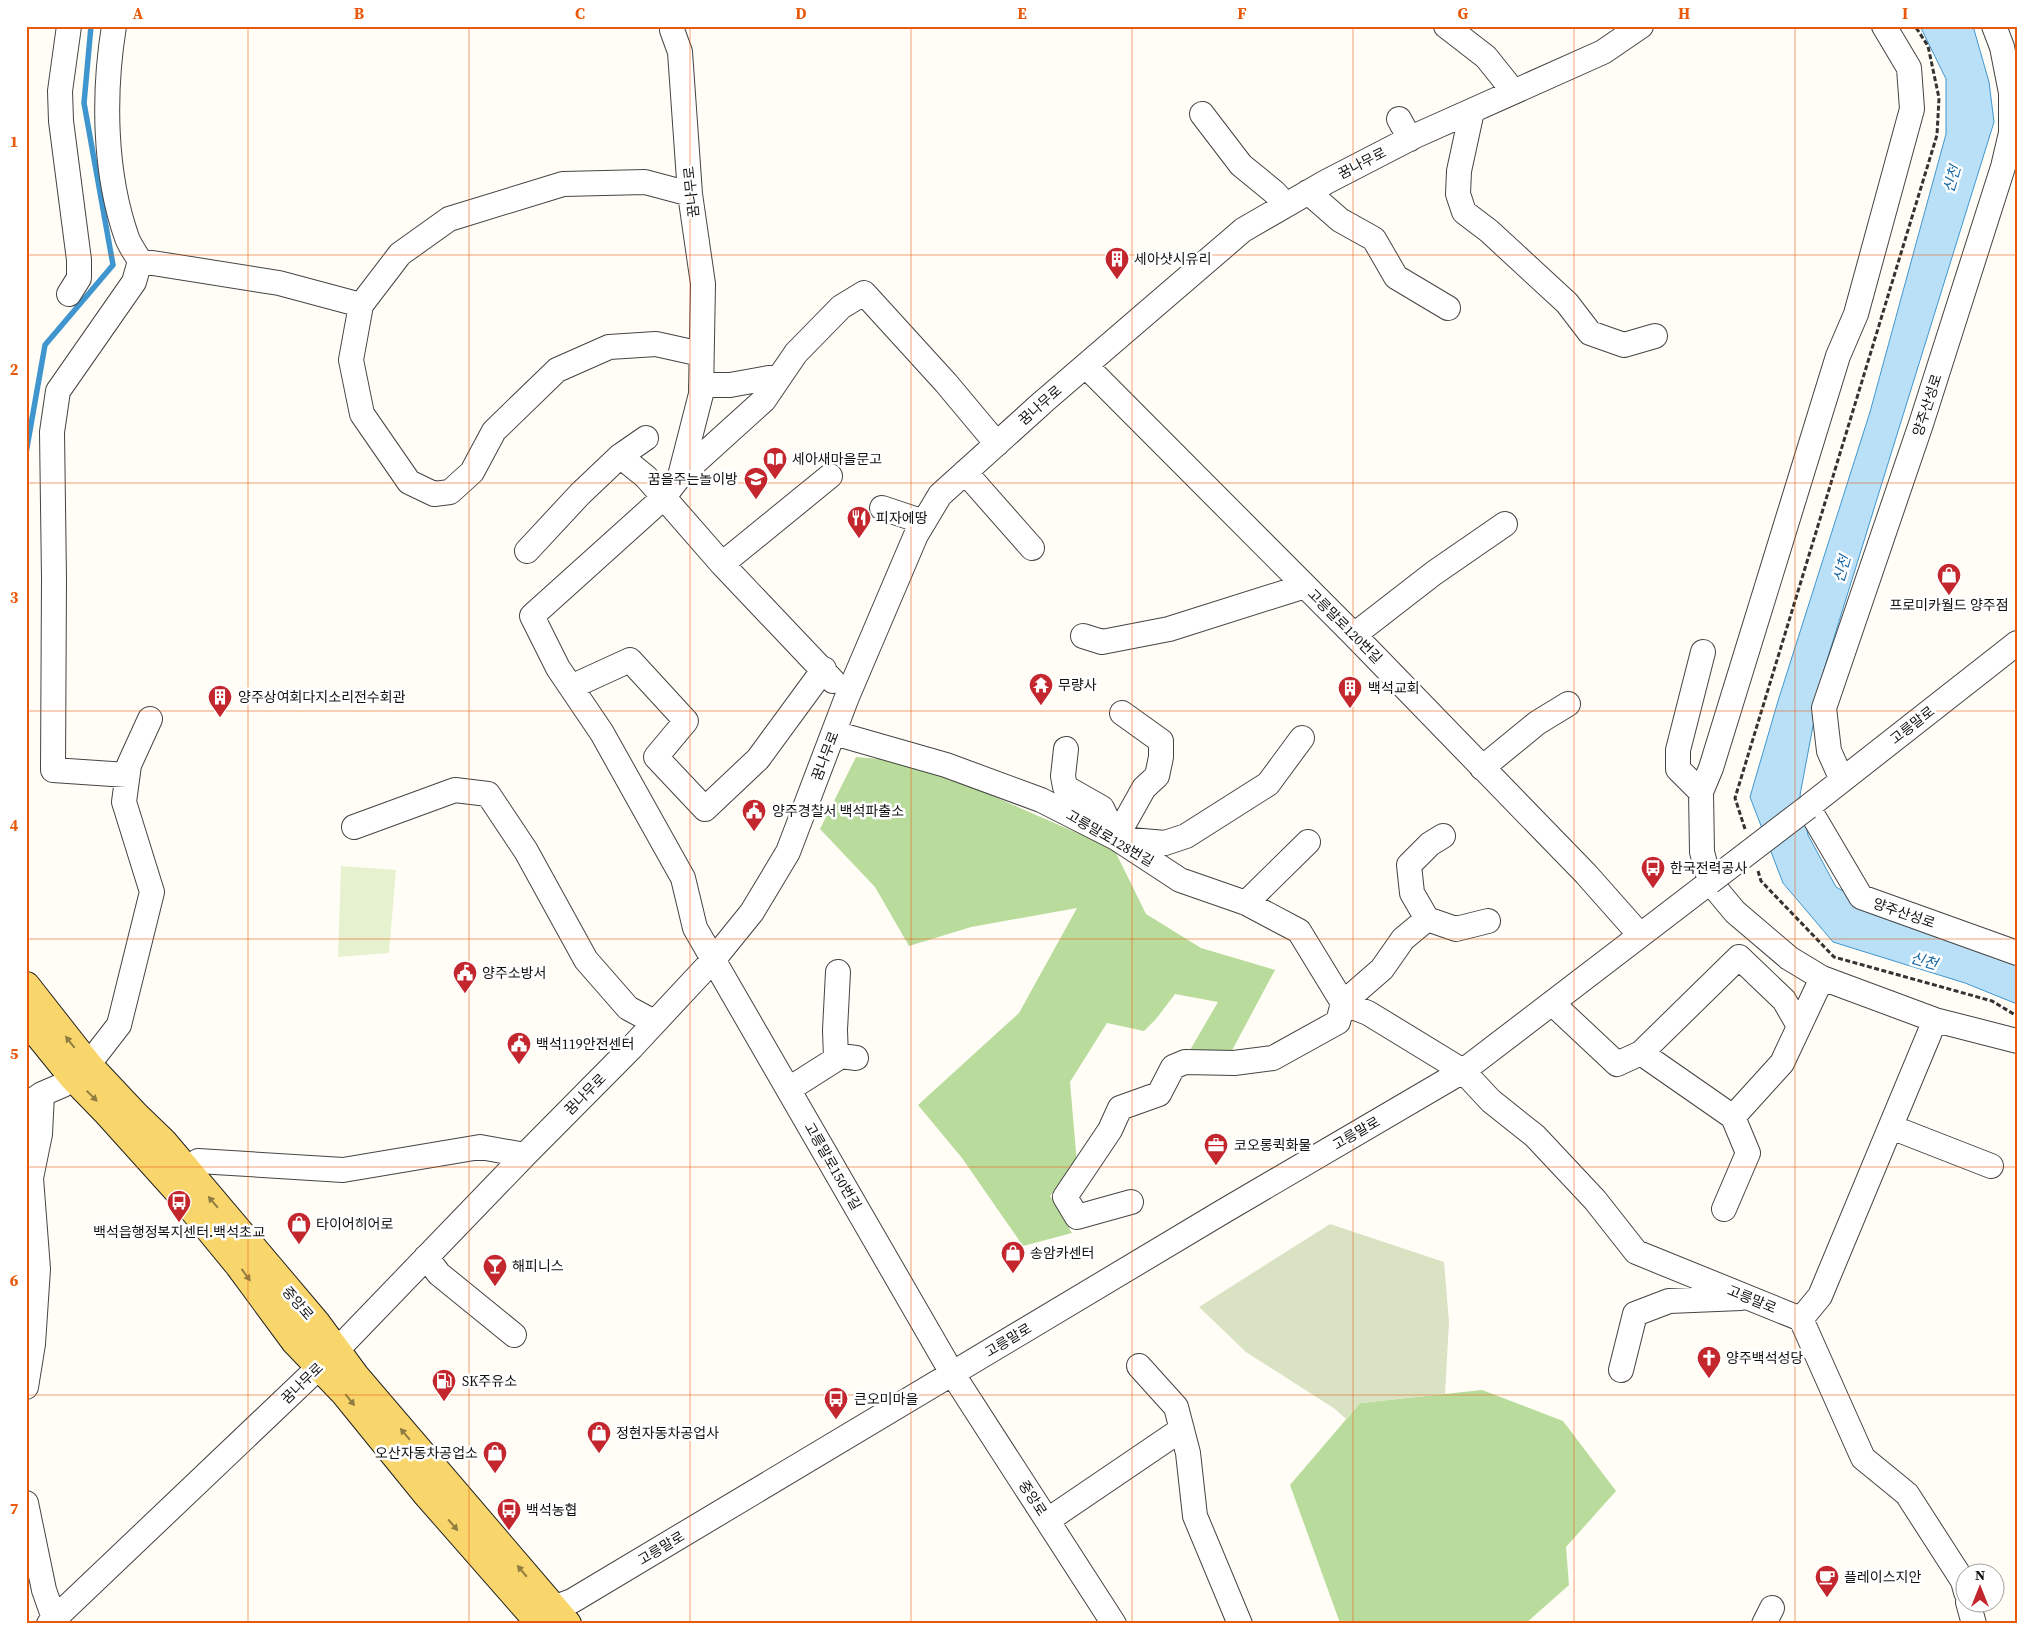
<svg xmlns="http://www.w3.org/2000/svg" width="2043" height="1650" font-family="'Source Serif 4','Noto Sans KR',serif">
  <rect width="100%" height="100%" fill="#fffdf5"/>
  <!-- forest -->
  <path fill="#b9dc9c" d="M856,757L915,762L1114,849L1146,914L1201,948L1275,970L1229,1056L1190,1050L1218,1002L1175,994L1156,1019L1144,1031L1107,1023L1070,1082L1077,1164L1050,1196L1072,1233L1023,1246L962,1158L918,1105L1019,1013L1077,908L971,927L909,946L875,887L820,829Z
    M1482,1390L1563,1421L1616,1491L1566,1547L1569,1585L1525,1624H1338L1340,1623L1290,1485L1360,1403Z"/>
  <!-- cemetery -->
  <path fill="#d9e3c4" d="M1330,1224L1444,1262L1449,1322L1445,1394L1360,1403L1346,1419L1335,1409L1246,1352L1199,1307Z"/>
  <!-- pitch -->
  <path fill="#e6f2cf" d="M341,866L396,870L389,953L338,957Z"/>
  <!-- water -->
  <path fill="#b9e0f7" stroke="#3f96cf" d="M1920,26H1973L1989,82L1994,122L1823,673L1800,795L1808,835L1836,887L1902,924L2017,960V1004L1965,983L1833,942L1783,883L1750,797L1778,701L1870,412L1946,134V79Z"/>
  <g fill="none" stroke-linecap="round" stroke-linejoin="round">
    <!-- stream -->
    <path stroke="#3f96cf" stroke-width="5.5" d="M26,453L45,345L113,265L84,103L91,26
      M26,1621L27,1624"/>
    <defs>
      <path id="minor" d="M114,26C103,94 104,173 127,238C130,246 136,254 140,261L134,282L58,391L52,432L54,579L53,770L127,775
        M673,26L672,30L680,52L690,194L703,284L701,394L680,476
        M1446,26L1486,57L1514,92
        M1884,26L1909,68L1912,109L1856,314L1838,356L1711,768L1701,792L1702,852L1710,882L1735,912L1789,958L1822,978L1935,1020L2017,1041
        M1472,111L1459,171L1458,194L1464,212L1489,231L1567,303L1590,333L1624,345L1655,336
        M1202,114L1241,165L1274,192L1286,205
        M1399,119L1410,139
        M1308,192L1340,220L1374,239L1396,277L1448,308
        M690,194L645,182L563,184L449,219L400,254L361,305L351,360L362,414L409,482L434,494L450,492L472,472L494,431L557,370L609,347L656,344L701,354
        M140,261L279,283L361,305
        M69,294L79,278V260L61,121L60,91L69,26
        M1086,366L1354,635L1586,874L1640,935
        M701,385H730L780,376
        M997,444L946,383L864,293L841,307L796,353L764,400L680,476L663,498L532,616L558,668L602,733L683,878L695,928L952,1373L1114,1624
        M620,456L646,477L722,564L833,681
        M965,472L1032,548
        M882,508L924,522
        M527,551L580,494L620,456L646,438
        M722,564L830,476
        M1354,635L1434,573L1505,524
        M1083,636L1102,642L1169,629L1305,586
        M2017,643L1808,807L1861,897L2017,953
        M571,687L630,660L686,721L656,757L705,809L758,759L824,669
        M834,733L946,765L1041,800L1116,838L1180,880L1246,903L1299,931L1343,1003L1368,1013L1463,1071L1491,1101L1535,1136L1595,1200L1636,1252L1801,1319L1863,1458L1907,1494L1963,1581L1966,1592
        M1066,749L1063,776L1065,787L1102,808L1116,838
        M1482,768L1537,723L1568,704
        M1842,780L1829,751L1824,708L1921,424L2003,167L2011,133V93L2002,47L1994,26
        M1701,792L1678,769V750L1703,652
        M354,827L455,790L488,794L526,851L586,960L628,1008L654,1022
        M1116,838L1144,788L1157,776L1161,757V741L1122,713
        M1120,839L1165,843L1186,836L1268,784L1302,738
        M1246,903L1308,842
        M1427,919L1456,929L1488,921
        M1552,1003L1617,1064L1641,1053L1733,1117L1748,1153L1724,1209
        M1641,1053L1739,957L1784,1000L1799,1026
        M836,1059L835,1030L838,972
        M789,1089L841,1056L856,1058
        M26,1105L42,1094L63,1085L88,1065L119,1025L152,892L124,802L129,765L150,719
        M1733,1117L1782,1063L1822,978
        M1891,1127L1991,1166
        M186,1169L198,1161L343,1170L480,1147L525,1155
        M1131,1202L1077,1217L1065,1197L1110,1130L1120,1108L1159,1094L1173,1067L1185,1062L1234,1063L1273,1058L1338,1022L1343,1003L1382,969L1403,939L1427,919L1412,893L1409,865L1430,844L1443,836
        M426,1257L439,1274L514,1335
        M1801,1319L1820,1296L1935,1020
        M1139,1366L1176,1407L1188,1453L1195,1516L1240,1624
        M1621,1370L1635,1314L1669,1301L1741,1298
        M26,1387L33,1344L38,1269L31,1178L40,1134L42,1094
        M26,1503L44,1590L56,1624
        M1048,1520L1182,1429
        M1968,1602L1974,1624
        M553,1608L572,1601L1224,1211L1463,1071L1710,882
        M49,1624L337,1350L525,1155L632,1047L714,959L752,912L788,852L847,697L916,535L940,495L1043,402L1243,230L1326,182L1415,136L1603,52L1641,26
        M1764,1624L1772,1608"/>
      <path id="major" d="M26,986L88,1065L135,1115L163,1142L316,1323L355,1376L567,1624
        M26,1019L73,1077L106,1111L179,1192L239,1265L295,1341L344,1392L426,1493L541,1624"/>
    </defs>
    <!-- minor casing -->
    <use href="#minor" stroke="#444" stroke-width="26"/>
    <!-- major casing -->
    <use href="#major" stroke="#222" stroke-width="30"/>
    <!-- path -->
    <path stroke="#333" stroke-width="3" stroke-dasharray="5 2.5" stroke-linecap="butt" d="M1745,829L1735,798L1937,135L1939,98L1928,46L1915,26
      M1758,871L1761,881L1834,957L1992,1001L2017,1016"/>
    <!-- minor -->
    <use href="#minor" stroke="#fff" stroke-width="24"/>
    <!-- major -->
    <use href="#major" stroke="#f9d66b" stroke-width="28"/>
    <defs>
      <path id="minor-bridge" d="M1710,882L1808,807"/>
    </defs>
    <!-- minor-bridge casing -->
    <use href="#minor-bridge" stroke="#444" stroke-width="26" stroke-linecap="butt"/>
    <!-- minor-bridge -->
    <use href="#minor-bridge" stroke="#fff" stroke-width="24"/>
  </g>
  <!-- one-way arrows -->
  <defs><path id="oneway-solid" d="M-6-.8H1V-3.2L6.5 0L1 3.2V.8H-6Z" transform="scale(1.25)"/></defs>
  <g fill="#917d42">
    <use href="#oneway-solid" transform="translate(70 1042) rotate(-128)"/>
    <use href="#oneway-solid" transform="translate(92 1096) rotate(45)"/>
    <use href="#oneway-solid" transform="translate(213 1202) rotate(-130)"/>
    <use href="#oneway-solid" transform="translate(246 1275) rotate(54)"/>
    <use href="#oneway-solid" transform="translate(350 1400) rotate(51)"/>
    <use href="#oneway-solid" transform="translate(405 1434) rotate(-130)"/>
    <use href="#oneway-solid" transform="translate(453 1525) rotate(49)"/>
    <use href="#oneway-solid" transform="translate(522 1571) rotate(-130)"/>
  </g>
  <!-- grid -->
  <path fill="none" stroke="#e8590c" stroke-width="1" stroke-opacity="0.55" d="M248,26V1624M469,26V1624M690,26V1624M911,26V1624M1132,26V1624M1353,26V1624M1574,26V1624M1795,26V1624M26,255H2017M26,483H2017M26,711H2017M26,939H2017M26,1167H2017M26,1395H2017"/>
  <!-- icons -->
  <defs>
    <symbol id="building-pin" viewBox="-11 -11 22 30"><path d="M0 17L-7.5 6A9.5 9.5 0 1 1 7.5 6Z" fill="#c4262e" stroke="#fff"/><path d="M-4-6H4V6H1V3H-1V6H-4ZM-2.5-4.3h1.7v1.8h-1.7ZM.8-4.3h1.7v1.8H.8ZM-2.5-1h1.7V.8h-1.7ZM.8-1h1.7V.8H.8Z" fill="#fff"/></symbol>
    <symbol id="library-pin" viewBox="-11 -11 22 30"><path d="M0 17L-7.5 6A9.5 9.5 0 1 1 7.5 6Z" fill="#c4262e" stroke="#fff"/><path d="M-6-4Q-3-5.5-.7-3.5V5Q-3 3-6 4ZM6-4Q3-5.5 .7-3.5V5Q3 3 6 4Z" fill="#fff"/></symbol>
    <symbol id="school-pin" viewBox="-11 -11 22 30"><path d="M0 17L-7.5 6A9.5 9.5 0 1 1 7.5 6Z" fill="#c4262e" stroke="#fff"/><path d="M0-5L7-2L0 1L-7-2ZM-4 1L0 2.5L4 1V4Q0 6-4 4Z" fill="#fff"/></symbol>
    <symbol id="restaurant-pin" viewBox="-11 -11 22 30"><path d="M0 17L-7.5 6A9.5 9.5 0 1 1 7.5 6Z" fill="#c4262e" stroke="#fff"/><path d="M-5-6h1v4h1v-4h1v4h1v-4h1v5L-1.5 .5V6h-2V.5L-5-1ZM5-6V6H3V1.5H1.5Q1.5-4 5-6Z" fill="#fff"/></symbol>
    <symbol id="shop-pin" viewBox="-11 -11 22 30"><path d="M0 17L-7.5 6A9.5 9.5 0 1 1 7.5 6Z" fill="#c4262e" stroke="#fff"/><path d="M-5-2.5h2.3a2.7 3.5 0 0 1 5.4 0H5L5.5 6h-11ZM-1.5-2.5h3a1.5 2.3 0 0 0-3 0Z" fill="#fff"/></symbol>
    <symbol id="temple-pin" viewBox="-11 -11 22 30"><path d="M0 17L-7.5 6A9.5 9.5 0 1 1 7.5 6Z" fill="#c4262e" stroke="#fff"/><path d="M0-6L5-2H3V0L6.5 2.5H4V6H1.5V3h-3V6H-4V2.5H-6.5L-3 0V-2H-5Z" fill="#fff"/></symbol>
    <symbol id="civic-pin" viewBox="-11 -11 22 30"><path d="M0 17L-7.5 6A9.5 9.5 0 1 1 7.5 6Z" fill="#c4262e" stroke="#fff"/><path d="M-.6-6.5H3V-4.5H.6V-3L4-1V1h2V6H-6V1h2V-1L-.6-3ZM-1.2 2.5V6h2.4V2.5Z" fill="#fff"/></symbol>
    <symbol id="bus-pin" viewBox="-11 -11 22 30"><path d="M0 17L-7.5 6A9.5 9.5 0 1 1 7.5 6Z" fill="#c4262e" stroke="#fff"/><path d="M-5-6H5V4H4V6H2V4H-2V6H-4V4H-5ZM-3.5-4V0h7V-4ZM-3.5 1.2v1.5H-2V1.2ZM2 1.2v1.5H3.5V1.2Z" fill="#fff"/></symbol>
    <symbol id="office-pin" viewBox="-11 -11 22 30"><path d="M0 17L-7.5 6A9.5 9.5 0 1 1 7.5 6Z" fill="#c4262e" stroke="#fff"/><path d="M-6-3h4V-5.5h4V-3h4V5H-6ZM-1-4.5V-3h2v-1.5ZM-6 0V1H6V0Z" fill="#fff"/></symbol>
    <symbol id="bar-pin" viewBox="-11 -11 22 30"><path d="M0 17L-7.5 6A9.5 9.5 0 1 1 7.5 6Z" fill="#c4262e" stroke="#fff"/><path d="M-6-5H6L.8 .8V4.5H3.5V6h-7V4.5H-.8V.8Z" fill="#fff"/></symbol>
    <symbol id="church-pin" viewBox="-11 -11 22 30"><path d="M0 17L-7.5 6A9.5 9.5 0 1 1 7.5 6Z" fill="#c4262e" stroke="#fff"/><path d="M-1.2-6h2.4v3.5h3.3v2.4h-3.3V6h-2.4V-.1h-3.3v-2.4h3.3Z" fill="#fff"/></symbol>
    <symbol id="fuel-pin" viewBox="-11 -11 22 30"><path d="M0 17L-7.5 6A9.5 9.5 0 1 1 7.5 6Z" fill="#c4262e" stroke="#fff"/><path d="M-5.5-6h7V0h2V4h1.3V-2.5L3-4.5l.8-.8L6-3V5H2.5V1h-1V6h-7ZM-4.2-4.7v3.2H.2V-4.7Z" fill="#fff"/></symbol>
    <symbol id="cafe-pin" viewBox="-11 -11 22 30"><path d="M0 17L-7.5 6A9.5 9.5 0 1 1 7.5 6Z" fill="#c4262e" stroke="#fff"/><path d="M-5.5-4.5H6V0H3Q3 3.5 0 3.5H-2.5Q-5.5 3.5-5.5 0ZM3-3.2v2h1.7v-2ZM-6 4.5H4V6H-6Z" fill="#fff"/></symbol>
  </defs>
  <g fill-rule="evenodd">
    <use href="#building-pin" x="1103" y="245" width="28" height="38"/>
    <use href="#library-pin" x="761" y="445" width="28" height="38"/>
    <use href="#school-pin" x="742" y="465" width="28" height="38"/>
    <use href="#restaurant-pin" x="845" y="504" width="28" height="38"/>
    <use href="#shop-pin" x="1935" y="561" width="28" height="38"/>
    <use href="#temple-pin" x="1027" y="671" width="28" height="38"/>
    <use href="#building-pin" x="1336" y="674" width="28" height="38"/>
    <use href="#building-pin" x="206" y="683" width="28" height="38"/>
    <use href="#civic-pin" x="740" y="797" width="28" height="38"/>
    <use href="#bus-pin" x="1639" y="854" width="28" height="38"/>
    <use href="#civic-pin" x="451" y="959" width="28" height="38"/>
    <use href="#civic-pin" x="505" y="1030" width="28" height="38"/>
    <use href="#office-pin" x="1202" y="1131" width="28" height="38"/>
    <use href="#bus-pin" x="165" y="1188" width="28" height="38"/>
    <use href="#shop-pin" x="285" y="1210" width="28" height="38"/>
    <use href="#shop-pin" x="999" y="1239" width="28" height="38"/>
    <use href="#bar-pin" x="481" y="1252" width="28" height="38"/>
    <use href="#church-pin" x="1695" y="1344" width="28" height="38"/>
    <use href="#fuel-pin" x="430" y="1367" width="28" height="38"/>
    <use href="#bus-pin" x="822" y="1385" width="28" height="38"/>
    <use href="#shop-pin" x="585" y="1419" width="28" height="38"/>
    <use href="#shop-pin" x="481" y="1439" width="28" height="38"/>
    <use href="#bus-pin" x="495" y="1496" width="28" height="38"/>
    <use href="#cafe-pin" x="1813" y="1563" width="28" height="38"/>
  </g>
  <g text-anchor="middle" stroke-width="5" stroke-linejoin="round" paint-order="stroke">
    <!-- street labels -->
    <g font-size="14" fill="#111" stroke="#fff">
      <text transform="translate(1362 163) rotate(-27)" y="5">꿈나무로</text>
      <text transform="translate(691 192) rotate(-96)" y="5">꿈나무로</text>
      <text transform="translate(1040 405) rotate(-41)" y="5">꿈나무로</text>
      <text transform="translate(1927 405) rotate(-72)" y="5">양주산성로</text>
      <text transform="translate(1345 626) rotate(45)" y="5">고릉말로120번길</text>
      <text transform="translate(1912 725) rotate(-38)" y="5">고릉말로</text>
      <text transform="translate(825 756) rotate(-69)" y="5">꿈나무로</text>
      <text transform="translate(1110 838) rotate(30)" y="5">고릉말로128번길</text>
      <text transform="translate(1904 913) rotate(19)" y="5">양주산성로</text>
      <text transform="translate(585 1094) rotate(-45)" y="5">꿈나무로</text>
      <text transform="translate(1356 1133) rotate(-30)" y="5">고릉말로</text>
      <text transform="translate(833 1166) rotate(60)" y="5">고릉말로150번길</text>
      <text transform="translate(1752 1299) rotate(22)" y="5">고릉말로</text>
      <text transform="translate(298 1303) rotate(49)" y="5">중앙로</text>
      <text transform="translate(1008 1340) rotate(-31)" y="5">고릉말로</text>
      <text transform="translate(302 1383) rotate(-44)" y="5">꿈나무로</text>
      <text transform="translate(1033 1498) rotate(57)" y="5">중앙로</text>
      <text transform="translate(661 1548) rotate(-31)" y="5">고릉말로</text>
    </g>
    <!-- poi labels -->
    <g font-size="14" fill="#111" stroke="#fff" text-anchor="start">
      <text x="1134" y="264">세아샷시유리</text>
      <text x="792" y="464">세아새마을문고</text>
      <text x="738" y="484" text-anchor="end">꿈을주는놀이방</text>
      <text x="876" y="523">피자에땅</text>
      <text x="1949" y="610" text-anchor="middle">프로미카월드 양주점</text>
      <text x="1058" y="690">무량사</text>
      <text x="1368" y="693">백석교회</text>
      <text x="238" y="702">양주상여회다지소리전수회관</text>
      <text x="772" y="816">양주경찰서 백석파출소</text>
      <text x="1670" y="873">한국전력공사</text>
      <text x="482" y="978">양주소방서</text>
      <text x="536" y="1049">백석119안전센터</text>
      <text x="1234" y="1150">코오롱퀵화물</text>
      <text x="316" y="1229">타이어히어로</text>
      <text x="179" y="1237" text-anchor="middle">백석읍행정복지센터.백석초교</text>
      <text x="1030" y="1258">송암카센터</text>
      <text x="512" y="1271">해피니스</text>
      <text x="1726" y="1363">양주백석성당</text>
      <text x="462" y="1386">SK주유소</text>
      <text x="854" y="1404">큰오미마을</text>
      <text x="616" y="1438">정현자동차공업사</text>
      <text x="478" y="1458" text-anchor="end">오산자동차공업소</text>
      <text x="526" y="1515">백석농협</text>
      <text x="1844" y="1582">플레이스지안</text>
    </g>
    <!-- water labels -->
    <g font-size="15" font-style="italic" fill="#1768a6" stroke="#fff">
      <text transform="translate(1952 179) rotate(-74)" y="5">신천</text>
      <text transform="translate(1842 569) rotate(-74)" y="5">신천</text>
      <text transform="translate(1924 961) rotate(16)" y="5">신천</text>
    </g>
  </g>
  <!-- border -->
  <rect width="2043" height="1650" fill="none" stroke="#ffffff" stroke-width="55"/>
  <!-- north arrow -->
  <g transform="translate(1980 1588)"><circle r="24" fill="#ffffff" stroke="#a0a0a0"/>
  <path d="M0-4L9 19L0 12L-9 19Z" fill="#c4262e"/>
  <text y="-8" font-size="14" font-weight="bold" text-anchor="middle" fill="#111111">N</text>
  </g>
  <rect x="28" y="28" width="1988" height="1594" fill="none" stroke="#e8590c" stroke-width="2"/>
  <g font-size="16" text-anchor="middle" font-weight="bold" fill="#e8590c">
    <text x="138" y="19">A</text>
    <text x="359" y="19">B</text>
    <text x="580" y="19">C</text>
    <text x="801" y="19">D</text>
    <text x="1022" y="19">E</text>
    <text x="1242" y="19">F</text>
    <text x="1463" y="19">G</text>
    <text x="1684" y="19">H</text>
    <text x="1905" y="19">I</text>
    <text x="14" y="147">1</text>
    <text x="14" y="375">2</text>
    <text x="14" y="603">3</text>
    <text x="14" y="831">4</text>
    <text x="14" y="1059">5</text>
    <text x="14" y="1286">6</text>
    <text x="14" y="1514">7</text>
  </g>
</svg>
